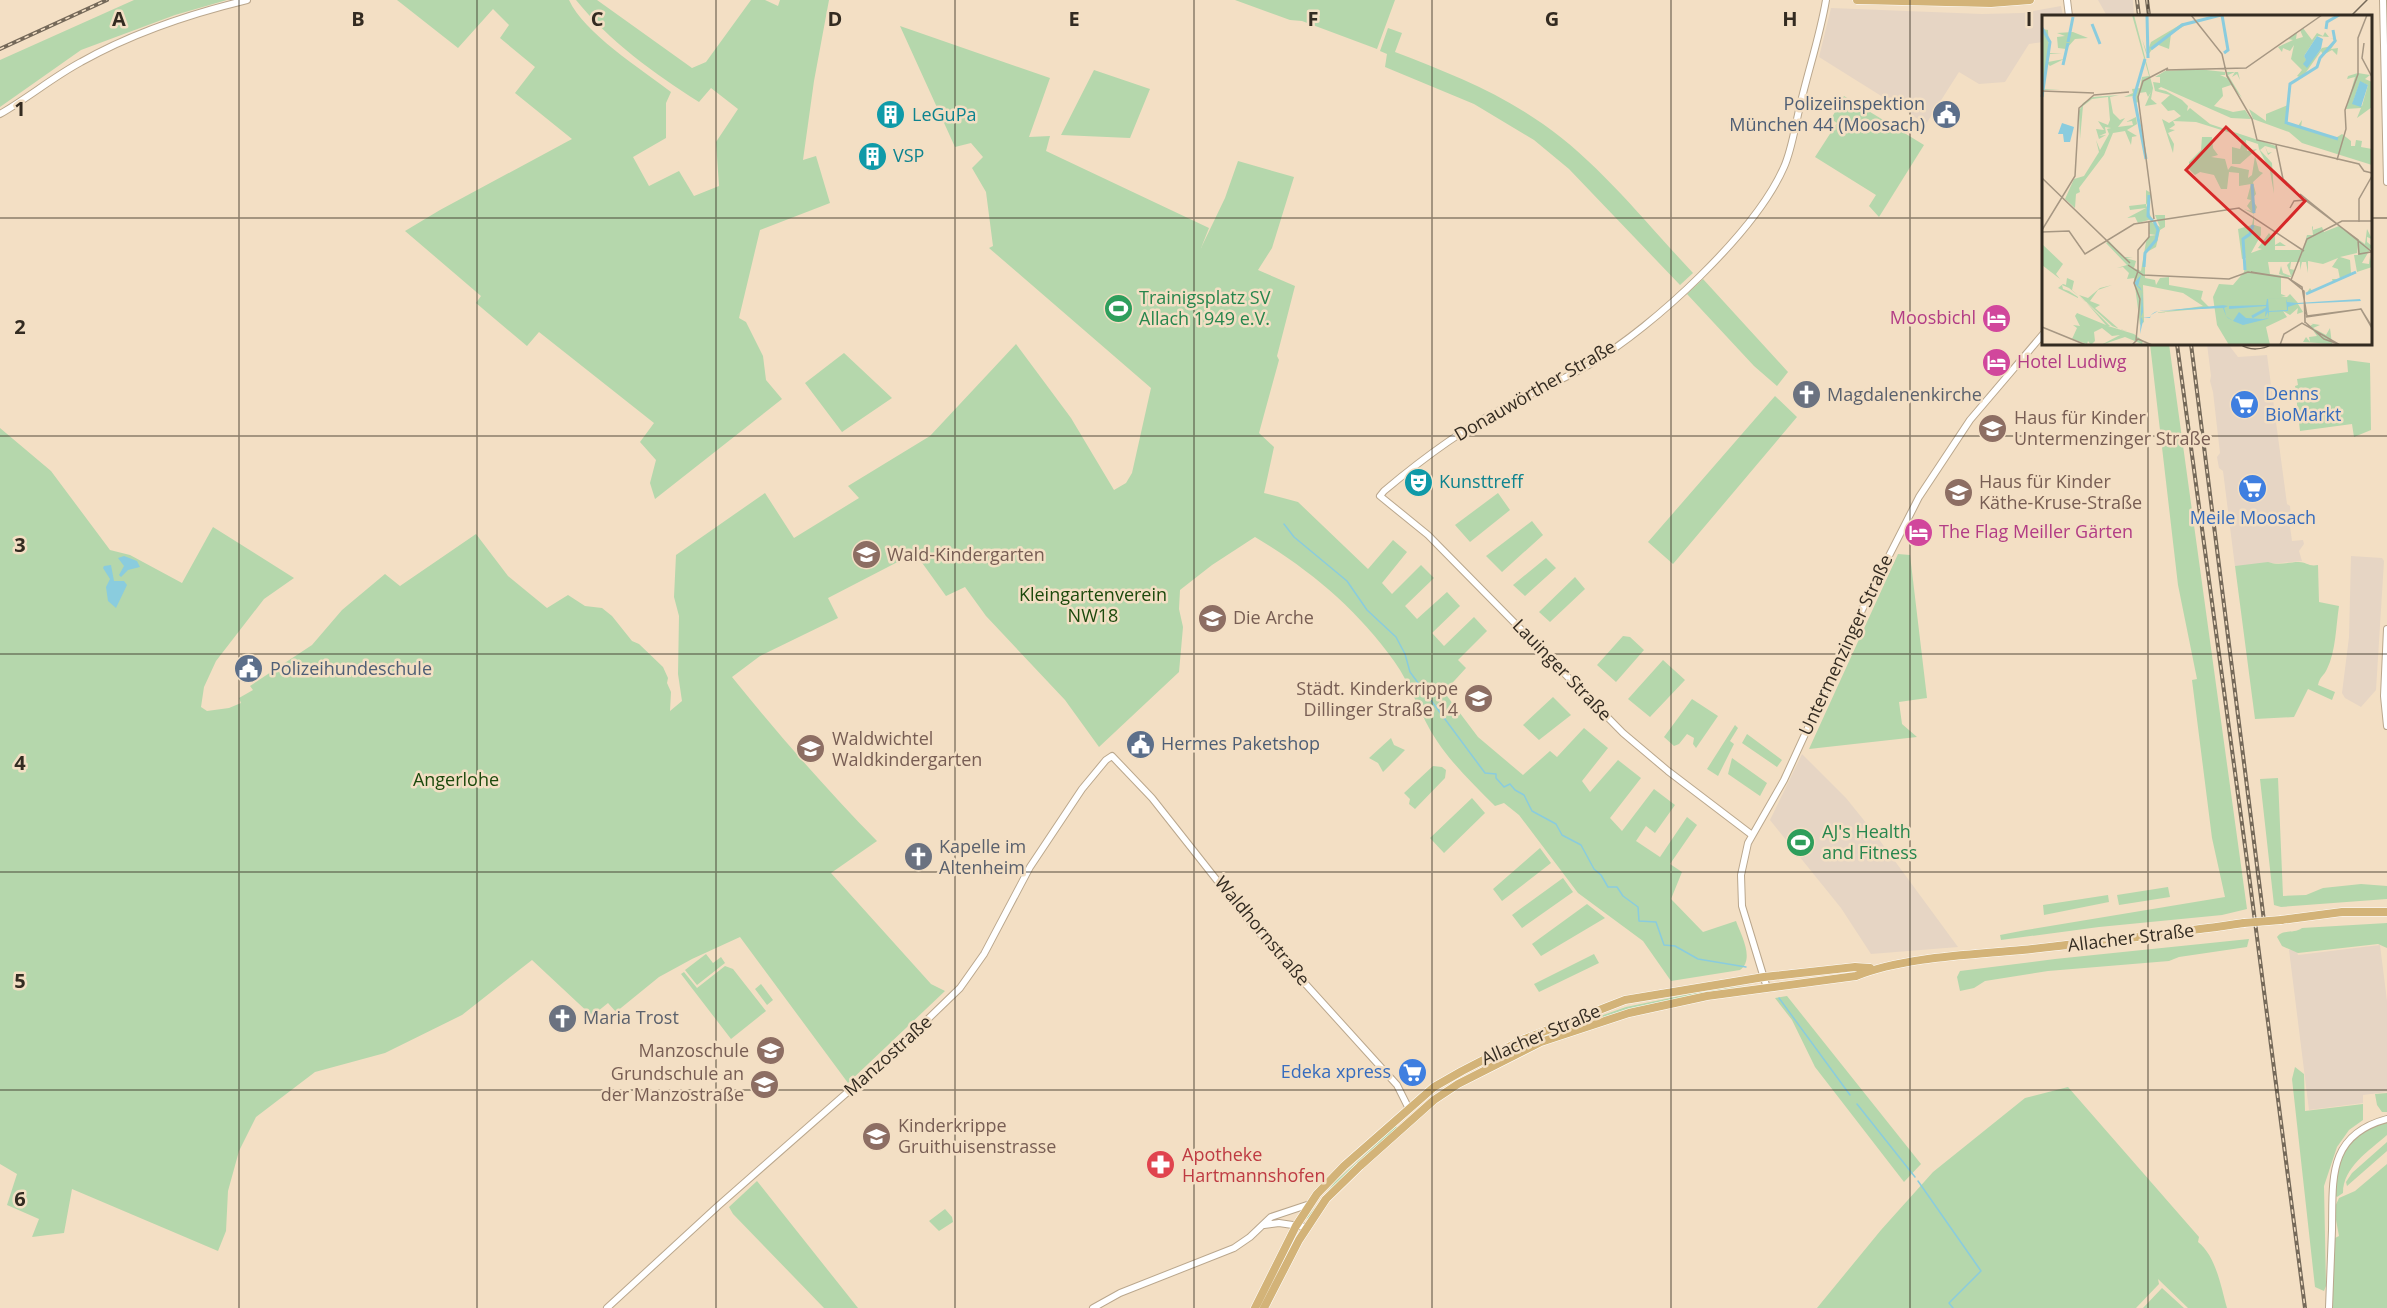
<svg xmlns="http://www.w3.org/2000/svg" width="2387" height="1308" font-family="'Open Sans',sans-serif">
  <rect width="100%" height="100%" fill="#f3dfc4"/>
  <!-- commercial -->
  <path fill="#e6d5c4" d="M2098,0H2133L2134,16H2107Z
    M2061,6L2063,16H2044L2043,42L2029,44L2005,82L1979,84L1959,72L1926,124L1819,57L1831,8L1982,14L2023,13Z
    M2207,344H2228L2238,357L2267,355L2287,504L2290,506L2291,517L2289,519L2292,541L2303,540L2304,544L2299,551L2302,561L2235,567L2223,471L2219,468L2217,457L2220,453L2213,392L2210,381L2211,376Z
    M2351,556L2382,558L2384,561L2376,690L2361,707L2345,698L2342,693L2349,637Z
    M1802,754L1846,798L1875,834L1958,947L1871,954L1841,908L1770,820Z
    M2380,945L2387,1001V1092L2363,1095V1103L2309,1110L2289,950L2296,949L2298,955Z"/>
  <!-- green -->
  <path fill="#b5d7ac" d="M134,0H227L175,15L81,50L0,107V60Z
    M397,0H569C584,33 641,69 671,92L666,103V138L633,157L649,186L679,171L694,196L719,186L716,142L738,109L711,88L699,102C655,74 609,41 576,0H597L692,68L706,62L751,0H765L778,6L780,0H829L814,81L803,160L816,156L830,203L760,230L739,318L746,322L763,356L766,380L782,399L655,499L650,483L656,460L640,442L654,423L539,332L527,346L476,303L481,296L405,231L440,210L572,139L515,93L535,67L500,38L509,25L493,9L458,48Z
    M1235,0H1395L1377,49L1302,21L1290,20Z
    M900,26L1050,78L1029,137L1050,136L1046,151L1209,228L1201,248L1225,198L1238,161L1294,177L1272,248L1258,270L1295,286L1277,356L1279,360L1259,433L1274,447L1264,493L1298,502L1368,569L1393,540L1407,552L1382,583L1392,594L1421,565L1434,578L1405,606L1417,619L1447,592L1460,606L1432,633L1444,646L1474,617L1487,631L1458,660L1466,668L1444,692L1478,737L1523,775L1550,751L1557,757L1584,728L1608,748L1582,781L1590,792L1618,760L1641,778L1610,818L1622,831L1654,789L1675,805L1655,833L1646,826L1636,841L1660,857L1687,817L1697,825L1670,864L1682,872L1671,899L1703,932L1736,921C1741,935 1755,959 1740,970L1671,981L1643,941L1578,893L1519,815L1504,803L1495,806C1475,786 1453,765 1437,741C1420,716 1412,686 1394,661C1357,609 1309,569 1255,537L1212,565L1180,590L1179,609L1183,627L1179,672L1099,747L1065,700L986,616L965,587L946,596L915,553L828,598L838,618L760,656L732,677C778,734 826,789 877,841L831,873L931,984L945,991L848,1083L740,937L692,959L659,977L616,1012L608,1003L592,1016L532,960L462,1015L385,1053L315,1072L256,1117L239,1151L228,1191L226,1231L218,1251L72,1189L64,1233L32,1237L39,1219L7,1205L17,1174L0,1164V428L51,471L110,550L130,555L182,583L213,527L294,578L264,599L216,661L204,687L201,707L207,711L229,708L241,703L239,698L253,690L250,686L312,645L342,610L385,574L400,586L476,534L508,576L547,608L568,595L585,606L602,608L612,616L632,641L639,644L663,667L668,678L667,683L671,692L670,711L682,701L678,674L679,616L674,597L676,555L765,493L794,538L859,498L848,486L930,436L1016,344L1071,418L1114,490L1126,483L1132,473L1151,388L989,248L993,246L986,192L972,168L983,157L971,143L955,147Z
    M1388,28L1402,33L1395,52C1447,72 1498,92 1543,124C1599,163 1646,223 1693,273L1680,285L1569,169L1534,140L1474,104L1385,67L1387,54L1380,51Z
    M1094,70L1150,89L1130,138L1061,135Z
    M1844,96L1924,145L1879,217L1869,206L1876,195L1815,157L1837,123L1831,119Z
    M1703,279L1788,372L1777,386L1754,366L1687,294Z
    M2150,344H2169L2247,909L2222,915L2099,927L2001,940L2000,935L2026,930L2225,897L2212,838L2192,680L2197,679L2178,585Z
    M844,353L892,398L842,432L805,383Z
    M2347,360L2370,363L2371,430L2354,437L2352,424L2300,431L2295,386L2298,385L2297,379L2348,372Z
    M1775,396L1797,417L1673,564L1648,542Z
    M1498,493L1510,510L1470,542L1455,525Z
    M1532,521L1543,535L1502,572L1486,556Z
    M1898,554L1910,555L1927,698L1899,702L1902,724L1917,737L1809,749Z
    M1546,558L1556,568L1525,596L1513,585Z
    M2268,562C2279,566 2287,562 2299,562C2306,562 2309,567 2318,565L2319,602L2339,606C2336,625 2336,651 2327,669C2324,676 2320,676 2318,685L2335,692L2332,700L2308,689L2294,717L2255,719L2235,566Z
    M1575,577L1585,589L1550,622L1539,612Z
    M1623,636L1630,637L1644,650L1616,682L1597,665Z
    M1663,660L1685,680L1650,717L1628,699Z
    M1553,697L1571,715L1539,740L1523,725Z
    M1692,699L1718,716L1696,748L1693,744L1694,738L1687,734L1679,744L1674,746L1664,737Z
    M1735,725L1738,728L1730,741L1734,744L1718,776L1707,769Z
    M1747,734L1782,760L1777,767L1742,743Z
    M1391,738L1394,745L1405,750L1383,772L1378,763L1369,758Z
    M1732,758L1767,783L1760,796L1728,774Z
    M1433,766L1442,767L1446,770L1445,778L1415,809L1409,804L1410,799L1404,793Z
    M2278,778L2283,896L2306,895L2323,888L2361,884L2387,886V899L2281,907L2274,905L2260,779Z
    M1472,798L1485,813L1444,853L1430,838Z
    M1540,848L1551,863L1502,901L1493,889Z
    M1563,878L1573,892L1522,928L1512,915Z
    M2168,887L2170,897L2119,905L2117,895Z
    M2108,895L2109,902L2044,915L2043,905Z
    M1587,904L1605,918L1541,956L1532,944Z
    M2387,923V948L2378,944L2298,953L2282,946L2277,937C2283,929 2294,934 2302,928Z
    M2249,939L2247,947L2179,957L2169,961L2048,971L1985,981L1974,988L1960,991L1957,977L1960,971L2055,959Z
    M706,954L713,963L721,957L725,963L697,985L685,970Z
    M1594,954L1599,963L1539,992L1534,984Z
    M725,966L733,969L766,1011L731,1039L681,974L684,972L697,988Z
    M761,984L773,1000L767,1005L755,989Z
    M1754,984L1690,995L1543,1040L1541,1037L1626,1007L1690,994Z
    M1787,996L1921,1164L1904,1182L1815,1067L1792,1020L1775,998Z
    M2295,1067L2304,1074L2305,1111L2363,1104V1120L2349,1130L2337,1147L2324,1186L2326,1286L2324,1291L2315,1287L2314,1278L2292,1079Z
    M2068,1087L2199,1237L2198,1242C2216,1256 2221,1287 2227,1308H2188L2158,1279L2159,1284L2136,1308H1817L1881,1230L1933,1172L2025,1098Z
    M2387,1093V1112H2382L2377,1105L2375,1094Z
    M2387,1121V1135C2369,1151 2343,1167 2343,1193L2337,1197L2335,1195C2339,1154 2345,1135 2387,1121Z
    M1396,1126L1397,1128L1361,1159L1357,1167L1311,1216L1306,1219L1335,1182Z
    M2387,1142V1151L2347,1186L2346,1182L2352,1173Z
    M2387,1164V1308H2332L2335,1238L2339,1236L2334,1209L2339,1198L2355,1191Z
    M757,1181L858,1308H824L733,1214L729,1207Z
    M945,1209L952,1217L953,1222L939,1231L929,1221Z
    M2162,1288L2184,1308H2143Z"/>
  <!-- water -->
  <path fill="#8accde" d="M124,556L137,561L140,567L128,570L121,577L119,575L124,566L118,558Z
    M111,565L114,581H124L127,585L116,608L108,601L106,587L110,579L103,568L104,566Z"/>
  <g fill="none" stroke-linecap="round" stroke-linejoin="round">
    <!-- stream -->
    <path stroke="#8accde" stroke-width="1.5" d="M1284,524L1294,537L1347,581L1367,610L1396,637L1405,654L1410,672L1485,773L1496,774V778L1504,787L1510,784L1515,790L1524,795L1532,811L1556,824L1562,835L1581,845L1594,869L1601,875L1608,887H1617L1623,896L1638,907L1639,921L1656,922L1664,945L1675,946L1698,959L1746,967
      M1779,998L1850,1095
      M1857,1104L1915,1177
      M1918,1181L1981,1271L1949,1303L1953,1308"/>
    <defs>
      <path id="minor" d="M2067,0L2069,16
        M2383,0L2387,182
        M0,114C28,98 53,77 81,62C134,32 189,14 247,0
        M2387,629L2384,696L2387,726
        M1752,835L1668,771L1623,733L1428,535L1380,496L1384,491C1422,459 1462,429 1507,406C1535,391 1565,379 1592,363C1653,327 1755,233 1784,167C1792,149 1795,126 1800,106C1808,71 1820,36 1826,0
        M1767,988L1742,906L1741,875L1748,843L1784,780L1868,597L1919,497L1970,420L2044,333
        M1264,1225L1279,1223L1306,1227
        M607,1308L718,1206L899,1047L960,988L984,954L1030,867L1082,789L1106,760L1112,756L1152,798L1253,926L1397,1085L1409,1109
        M1093,1308L1120,1293L1234,1248L1250,1237L1271,1217L1310,1204
        M2329,1308C2330,1282 2331,1256 2332,1230C2333,1179 2327,1135 2387,1119"/>
      <path id="major" d="M1857,0L1991,3L2030,0
        M2281,920L2342,912H2387
        M1255,1308L1296,1226L1317,1194L1344,1166L1409,1109L1434,1087L1462,1071L1522,1040L1625,1000L1764,977L1855,967L1870,968
        M1264,1308L1299,1240L1326,1199L1360,1166L1434,1100L1458,1084L1541,1042L1629,1013L1707,996L1856,976C1904,957 1970,955 2022,950C2096,942 2170,934 2244,923"/>
    </defs>
    <!-- minor casing -->
    <use href="#minor" stroke="#baa78d" stroke-width="8"/>
    <!-- major casing -->
    <use href="#major" stroke="#fff" stroke-width="9"/>
    <!-- minor -->
    <use href="#minor" stroke="#fff" stroke-width="6"/>
    <!-- major -->
    <use href="#major" stroke="#d3b378" stroke-width="8"/>
    <!-- tram -->
    <path stroke="#756959" stroke-width="1.5" d="M2351,16L2367,0
      M2240,344C2249,351 2263,350 2272,344"/>
    <defs>
      <path id="rail" d="M2137,0L2139,16
        M2147,0L2149,16
        M0,49L107,0
        M2177,344L2250,883L2305,1308
        M2191,344L2264,921"/>
    </defs>
    <!-- rail casing -->
    <use href="#rail" stroke="#756959" stroke-width="4"/>
    <!-- rail -->
    <use href="#rail" stroke="#f3dfc4" stroke-width="1.5" stroke-dasharray="4.5" stroke-linecap="butt"/>
    <defs>
      <path id="major-bridge" d="M2244,923L2281,920"/>
    </defs>
    <!-- major-bridge casing -->
    <use href="#major-bridge" stroke="#fff" stroke-width="9" stroke-linecap="butt"/>
    <!-- major-bridge -->
    <use href="#major-bridge" stroke="#d3b378" stroke-width="8"/>
  </g>
  <!-- grid -->
  <path fill="none" stroke="#332b21" stroke-width="1.5" stroke-opacity="0.55" d="M239,0V1308M477,0V1308M716,0V1308M955,0V1308M1194,0V1308M1432,0V1308M1671,0V1308M1910,0V1308M2148,0V16M0,218H2044M2370,218H2387M2148,344V1308M0,436H2387M0,654H2387M0,872H2387M0,1090H2387"/>
  <!-- icons -->
  <defs>
    <symbol id="civic-disc" viewBox="-11 -11 22 22"><circle r="9.5" fill="#5c6f8a" stroke="#f3dfc4"/><path d="M-.6-6.5H3V-4.5H.6V-3L4-1V1h2V6H-6V1h2V-1L-.6-3ZM-1.2 2.5V6h2.4V2.5Z" fill="#fff"/></symbol>
    <symbol id="building-disc" viewBox="-11 -11 22 22"><circle r="9.5" fill="#0f9aa8" stroke="#f3dfc4"/><path d="M-4-6H4V6H1V3H-1V6H-4ZM-2.5-4.3h1.7v1.8h-1.7ZM.8-4.3h1.7v1.8H.8ZM-2.5-1h1.7V.8h-1.7ZM.8-1h1.7V.8H.8Z" fill="#fff"/></symbol>
    <symbol id="stadium-disc" viewBox="-11 -11 22 22"><circle r="9.5" fill="#2e9e5b" stroke="#f3dfc4"/><path d="M0-5a6.5 5 0 1 0 0 10a6.5 5 0 1 0 0-10ZM-3.5-1.8h7v3.6h-7Z" fill="#fff"/></symbol>
    <symbol id="hotel-disc" viewBox="-11 -11 22 22"><circle r="9.5" fill="#d1479c" stroke="#f3dfc4"/><path d="M-6-4.5h1.5V1H6V5H4.5V3h-9V5H-6ZM-4 0a1.8 1.8 0 1 1 3.6 0ZM.5 0V-2.5h3Q6-2.5 6 0Z" fill="#fff"/></symbol>
    <symbol id="church-disc" viewBox="-11 -11 22 22"><circle r="9.5" fill="#6b7280" stroke="#f3dfc4"/><path d="M-1.2-6h2.4v3.5h3.3v2.4h-3.3V6h-2.4V-.1h-3.3v-2.4h3.3Z" fill="#fff"/></symbol>
    <symbol id="supermarket-disc" viewBox="-11 -11 22 22"><circle r="9.5" fill="#3f7fe0" stroke="#f3dfc4"/><path d="M-6-5.5h2.5l.6 2H6L4.5 2H-2.5L-4.4-4H-6ZM-1.5 3.2a1.3 1.3 0 1 0 .1 0ZM3 3.2a1.3 1.3 0 1 0 .1 0Z" fill="#fff"/></symbol>
    <symbol id="school-disc" viewBox="-11 -11 22 22"><circle r="9.5" fill="#8d6e63" stroke="#f3dfc4"/><path d="M0-5L7-2L0 1L-7-2ZM-4 1L0 2.5L4 1V4Q0 6-4 4Z" fill="#fff"/></symbol>
    <symbol id="theatre-disc" viewBox="-11 -11 22 22"><circle r="9.5" fill="#0f9aa8" stroke="#f3dfc4"/><path d="M-5-5.5Q0-4 5-5.5V0Q5 5 0 6Q-5 5-5 0ZM-3.3-2.5H-1v1.5H-3.3ZM1-2.5H3.3v1.5H1ZM-2.8 1Q0 5.5 2.8 1Z" fill="#fff"/></symbol>
    <symbol id="pharmacy-disc" viewBox="-11 -11 22 22"><circle r="9.5" fill="#e0444e" stroke="#f3dfc4"/><path d="M-2-6h4v4h4v4h-4v4h-4v-4h-4v-4h4Z" fill="#fff"/></symbol>
  </defs>
  <g fill-rule="evenodd">
    <use href="#civic-disc" x="1930" y="98" width="33" height="33"/>
    <use href="#building-disc" x="874" y="98" width="33" height="33"/>
    <use href="#building-disc" x="856" y="140" width="33" height="33"/>
    <use href="#stadium-disc" x="1102" y="292" width="33" height="33"/>
    <use href="#hotel-disc" x="1980" y="302" width="33" height="33"/>
    <use href="#hotel-disc" x="1980" y="346" width="33" height="33"/>
    <use href="#church-disc" x="1790" y="378" width="33" height="33"/>
    <use href="#supermarket-disc" x="2228" y="388" width="33" height="33"/>
    <use href="#school-disc" x="1976" y="412" width="33" height="33"/>
    <use href="#theatre-disc" x="1402" y="466" width="33" height="33"/>
    <use href="#supermarket-disc" x="2236" y="472" width="33" height="33"/>
    <use href="#school-disc" x="1942" y="476" width="33" height="33"/>
    <use href="#hotel-disc" x="1902" y="516" width="33" height="33"/>
    <use href="#school-disc" x="850" y="538" width="33" height="33"/>
    <use href="#school-disc" x="1196" y="602" width="33" height="33"/>
    <use href="#civic-disc" x="232" y="652" width="33" height="33"/>
    <use href="#school-disc" x="1462" y="682" width="33" height="33"/>
    <use href="#civic-disc" x="1124" y="728" width="33" height="33"/>
    <use href="#school-disc" x="794" y="732" width="33" height="33"/>
    <use href="#stadium-disc" x="1784" y="826" width="33" height="33"/>
    <use href="#church-disc" x="902" y="840" width="33" height="33"/>
    <use href="#church-disc" x="546" y="1002" width="33" height="33"/>
    <use href="#school-disc" x="754" y="1034" width="33" height="33"/>
    <use href="#supermarket-disc" x="1396" y="1056" width="33" height="33"/>
    <use href="#school-disc" x="748" y="1068" width="33" height="33"/>
    <use href="#school-disc" x="860" y="1120" width="33" height="33"/>
    <use href="#pharmacy-disc" x="1144" y="1148" width="33" height="33"/>
  </g>
  <g text-anchor="middle" stroke-width="5" stroke-linejoin="round" paint-order="stroke">
    <!-- service labels -->
    <g font-size="18" fill="#4e5e75" stroke="#f3dfc4" text-anchor="start">
      <text x="1925" y="110" text-anchor="end">Polizeiinspektion<tspan x="1925" dy="21">München 44 (Moosach)</tspan></text>
      <text x="270" y="675">Polizeihundeschule</text>
      <text x="1161" y="750">Hermes Paketshop</text>
    </g>
    <!-- culture labels -->
    <g font-size="18" fill="#0d838f" stroke="#f3dfc4" text-anchor="start">
      <text x="912" y="121">LeGuPa</text>
      <text x="893" y="162">VSP</text>
      <text x="1439" y="488">Kunsttreff</text>
    </g>
    <!-- leisure labels -->
    <g font-size="18" fill="#27864d" stroke="#f3dfc4" text-anchor="start">
      <text x="1139" y="304">Trainigsplatz SV<tspan x="1139" dy="21">Allach 1949 e.V.</tspan></text>
      <text x="1822" y="838">AJ's Health<tspan x="1822" dy="21">and Fitness</tspan></text>
    </g>
    <!-- hotel labels -->
    <g font-size="18" fill="#b23c85" stroke="#f3dfc4" text-anchor="start">
      <text x="1976" y="324" text-anchor="end">Moosbichl</text>
      <text x="2017" y="368">Hotel Ludiwg</text>
      <text x="1939" y="538">The Flag Meiller Gärten</text>
    </g>
    <!-- street labels -->
    <g font-size="18" fill="#332b21" stroke="#f3dfc4">
      <text transform="translate(1535 391) rotate(-30)" y="6">Donauwörther Straße</text>
      <text transform="translate(1846 645) rotate(-65)" y="6">Untermenzinger Straße</text>
      <text transform="translate(1562 670) rotate(46)" y="6">Lauinger Straße</text>
      <text transform="translate(1262 931) rotate(50)" y="6">Waldhornstraße</text>
      <text transform="translate(2131 938) rotate(-7)" y="6">Allacher Straße</text>
      <text transform="translate(1541 1035) rotate(-23)" y="6">Allacher Straße</text>
      <text transform="translate(888 1056) rotate(-42)" y="6">Manzostraße</text>
    </g>
    <!-- shop labels -->
    <g font-size="18" fill="#366cbe" stroke="#f3dfc4" text-anchor="start">
      <text x="2265" y="400">Denns<tspan x="2265" dy="21">BioMarkt</tspan></text>
      <text x="2253" y="524" text-anchor="middle">Meile Moosach</text>
      <text x="1391" y="1078" text-anchor="end">Edeka xpress</text>
    </g>
    <!-- worship labels -->
    <g font-size="18" fill="#5b616d" stroke="#f3dfc4" text-anchor="start">
      <text x="1827" y="401">Magdalenenkirche</text>
      <text x="939" y="853">Kapelle im<tspan x="939" dy="21">Altenheim</tspan></text>
      <text x="583" y="1024">Maria Trost</text>
    </g>
    <!-- education labels -->
    <g font-size="18" fill="#785e54" stroke="#f3dfc4" text-anchor="start">
      <text x="2014" y="424">Haus für Kinder<tspan x="2014" dy="21">Untermenzinger Straße</tspan></text>
      <text x="1979" y="488">Haus für Kinder<tspan x="1979" dy="21">Käthe-Kruse-Straße</tspan></text>
      <text x="887" y="561">Wald-Kindergarten</text>
      <text x="1233" y="624">Die Arche</text>
      <text x="1458" y="695" text-anchor="end">Städt. Kinderkrippe<tspan x="1458" dy="21">Dillinger Straße 14</tspan></text>
      <text x="832" y="745">Waldwichtel<tspan x="832" dy="21">Waldkindergarten</tspan></text>
      <text x="749" y="1057" text-anchor="end">Manzoschule</text>
      <text x="744" y="1080" text-anchor="end">Grundschule an<tspan x="744" dy="21">der Manzostraße</tspan></text>
      <text x="898" y="1132">Kinderkrippe<tspan x="898" dy="21">Gruithuisenstrasse</tspan></text>
    </g>
    <!-- park labels -->
    <g font-size="18" fill="#1c490c" stroke="#f3dfc4">
      <text x="1093" y="601">Kleingartenverein<tspan x="1093" dy="21">NW18</tspan></text>
      <text x="456" y="786">Angerlohe</text>
    </g>
    <!-- health labels -->
    <g font-size="18" fill="#be3a42" stroke="#f3dfc4" text-anchor="start">
      <text x="1182" y="1161">Apotheke<tspan x="1182" dy="21">Hartmannshofen</tspan></text>
    </g>
  </g>
  <!-- overview -->
  <g transform="translate(2042 15)">
    <rect width="330" height="330" fill="#f3dfc4"/>
    <path d="M90,0H92L111,73L109,84L115,89L103,91L109,77L106,82L104,77L97,78V87L93,88L92,81L82,82L91,78L90,74L98,73L100,62L107,61ZM141,8L142,11L129,19L127,34L114,29L106,40L104,38L100,24L105,38L109,27ZM261,13L270,25L275,18L281,21L283,17L287,22L275,21L262,41L267,49L280,33L290,31L293,25L288,23L295,25L289,34L296,33L295,40L290,35L281,40L279,36L260,63L255,61L260,55L249,44L252,30L248,36L241,33L240,37L236,32L251,25L246,24L255,17L254,24L261,22L258,15ZM0,14L6,15L7,38H20L8,39L6,47L22,44L8,51L5,48L2,74H18L0,75ZM31,17L46,23L33,24L24,34L16,33L15,22L23,21L15,18ZM155,54L183,57V60H178L185,63L184,57H196L198,65L195,59L190,62L193,57L186,60L200,83L189,70L180,73L181,81L172,91L191,97L203,95L209,104L189,103L119,72L116,74L124,76L140,85L146,91L145,96L148,93L168,109L234,131V134L223,131L226,138L230,137L226,140L223,131L218,135L230,148L232,179L228,156L217,134L216,129L204,125L205,136L215,134L198,149H190V132L198,134L200,128L199,123L189,118L154,107L131,106L133,110L127,114L133,115L126,118L132,129L131,138L120,104L127,108L139,101L132,95L126,96L119,88L128,80L113,76L111,67L118,68V62H113L123,56ZM316,58L328,60L323,64L330,67V92L315,103L319,93L304,94L313,62L305,64L306,61ZM318,67L326,70L320,91L311,87ZM249,69L245,108L256,111L260,105L259,112L292,124L300,119L309,126V131H313L314,125L320,126L319,132L330,134V150L260,128L247,117L211,104L207,94L224,106V99L246,90ZM77,80L68,82L71,98L78,105L83,103L76,112L91,110L90,106L84,107L94,102L95,109L85,115L95,121L90,122L89,130L83,116L71,118L62,140L37,173L38,177L34,179L33,193L23,184L32,164L42,161L57,137L54,125L58,135L67,119L65,114L69,113L63,112L64,118L57,121L64,120L57,124L54,114L62,115L56,106L66,110L68,105L66,82L50,84L41,91L38,124L37,96L41,88L51,82ZM160,122H170L171,133L176,140L169,142L183,144L186,155L189,151L207,155L206,163L210,160L213,141L217,156L221,158L211,167L214,179L210,184L215,192L212,199L202,194L209,196L205,191L209,185L205,184L209,169L197,171V158L187,157L185,174H179L172,160L158,157L153,160L147,154V147L159,135ZM104,175L109,178V182L104,190L110,204L96,208L93,202L85,203L104,193L88,195L87,191L104,189ZM212,199V210L219,212V220L209,238L220,234L216,233L227,218L230,222L233,217V230L238,227L244,231H233V235H261L265,220H271L270,212L271,211V215L280,212L282,217L297,211L323,229L325,214L330,224L325,222V227L330,231L320,248L327,249L328,241L330,252L315,257L312,240H316L315,230V238L298,242L308,245L309,258L314,257V258L264,279L268,273L270,276L291,267L290,264H298L296,254L290,252L296,243L281,249L266,246V258L264,247H260L258,255V247H249L248,254L253,255L249,262H239V279L244,281L239,282H245L248,279L256,288H263L256,289L261,297L255,299L256,293L248,300L241,296L245,302L224,312L228,330H187L175,310L171,282L177,269L191,270L202,257L204,243L200,244L196,214L210,210ZM226,247H248L245,250L249,261L241,258L239,251L237,259L243,261L228,259ZM113,200H123V212L118,215L114,232L103,238V263L113,265L114,270L118,263L127,262V270L161,276L159,284L168,293L112,298L161,291L141,278L101,270L102,307L98,310L92,263L85,264L87,258L81,252L75,253L85,250L64,228L67,226L82,242H91L84,243L94,246L92,253L99,256L104,227L107,221L114,220L107,219L108,206L118,212ZM0,229L21,249L14,259L18,264L0,250ZM25,263L32,266L30,275L46,289L68,311H66L92,319L101,326L100,329L83,322L59,330L78,320L70,321L60,313L52,317L53,326L49,330L46,326L45,329L30,324L35,313L31,310L38,311L33,301L35,298L64,310L43,286L27,273L20,270L21,274L27,276L36,282V283L16,273L21,269L24,270ZM70,270L56,275L48,286L58,290L53,293L77,314L86,316L80,315L70,311L37,280L46,283L58,273ZM266,308L278,310L271,313L284,320L288,313L290,329L261,327L264,322L268,327L267,322L275,321L268,311L271,309Z" fill="#b5d7ac" fill-rule="evenodd"/>
    <path d="M275,21L281,24L279,34L265,53L261,49L264,45L262,41ZM318,66L326,70L319,92L310,89ZM20,108L32,112L28,127H22L21,119H16ZM99,260L96,271L98,272L100,276L101,297L99,302L100,303L108,302L109,300L110,299L113,297L116,296L183,290H186L181,291H186L182,293L183,296L184,301L191,306L197,297L204,303L221,304L227,303L226,297L223,302L224,291L187,294V291L224,290L225,284L244,283L245,287L255,288L318,284L319,286L255,289L246,292V296L227,297V303L225,304L201,310L191,306L186,303L184,301L181,293L116,296L109,300L102,321L108,303H100L101,306L98,319L100,276L92,268ZM244,283L245,295L227,296L226,284Z" fill="#8accde" fill-rule="evenodd"/>
    <path fill="none" stroke="#8accde" stroke-width="3" d="M105,0L106,43M180,0L186,35L182,38M50,9L58,29M0,13L8,27L0,82M284,14L285,7L297,0M26,27L31,2M109,34L140,10L179,0M103,44L92,82L104,144M21,50L26,28M245,108L296,124M244,109L248,69L275,52L278,43L293,26L291,15M210,169L212,198M107,180L106,201L111,206M102,252L103,238L114,225L116,215L112,206M203,255L201,224L208,219L211,210M264,279L314,257M210,302L226,293"/>
    <path fill="none" stroke="#a69783" stroke-width="1.5" d="M149,0L180,39L185,61L210,104L215,125L317,149L322,156L330,158M322,28L320,43L330,62M124,55L204,53L280,0M0,76L52,78M234,130L241,164L253,175M295,145L304,114L303,95L316,59V23L325,0M0,163L88,248M258,179L330,237M248,193L252,186L263,185L316,225L317,239L329,237M112,204L96,82L101,66L126,53M317,207V184L330,161M0,215L33,161L37,93L52,80L87,77M0,217L27,216L43,239L92,209L197,193L262,236M86,250L101,260L187,264L206,257L246,263L262,276L263,308M96,257V235L107,222V206M209,257L246,263L260,272L265,301L319,294L330,312M249,265L265,224L300,206H330M319,294L330,313M263,297V307L282,324L299,330M264,302L319,294M0,312L44,330M94,325L98,284L92,268L96,256M90,330L96,324L110,330M238,330L242,319L260,308L298,330"/>
    <path fill="#d62828" fill-opacity="0.15" stroke="#d62828" stroke-width="3" d="M184,112L263,186L223,229L144,155Z"/>
    <rect width="330" height="330" fill="none" stroke="#332b21" stroke-width="3"/>
  </g>
  <g font-size="20" text-anchor="middle" font-weight="bold" fill="#332b21" stroke="#f3dfc4" stroke-width="5" stroke-linejoin="round" paint-order="stroke">
    <text x="119" y="26">A</text>
    <text x="358" y="26">B</text>
    <text x="597" y="26">C</text>
    <text x="835" y="26">D</text>
    <text x="1074" y="26">E</text>
    <text x="1313" y="26">F</text>
    <text x="1552" y="26">G</text>
    <text x="1790" y="26">H</text>
    <text x="2029" y="26">I</text>
    <text x="20" y="116">1</text>
    <text x="20" y="334">2</text>
    <text x="20" y="552">3</text>
    <text x="20" y="770">4</text>
    <text x="20" y="988">5</text>
    <text x="20" y="1206">6</text>
  </g>
</svg>
